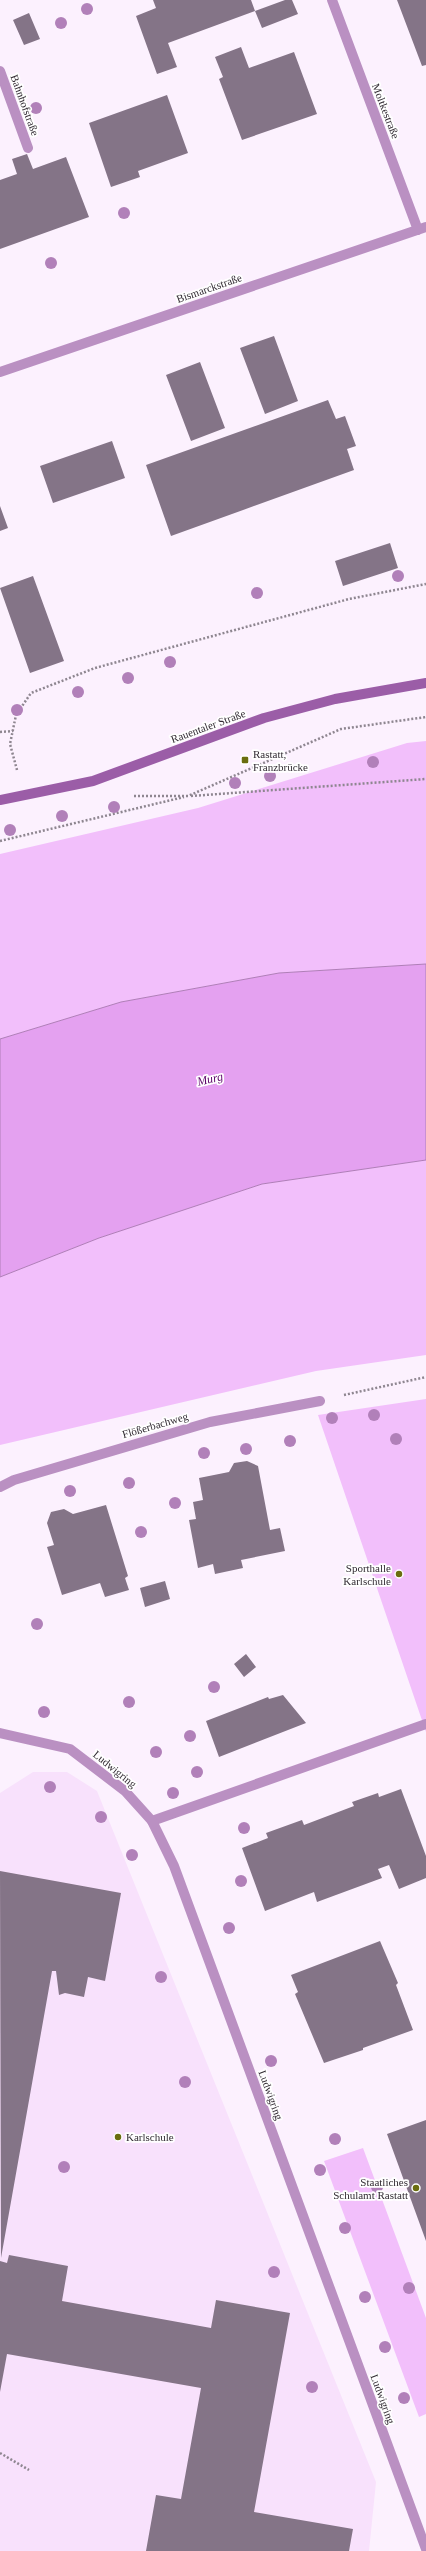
<svg xmlns="http://www.w3.org/2000/svg" width="426" height="2551" font-family="'Times New Roman',serif">
  <rect width="100%" height="100%" fill="#fcf1fe"/>
  <!-- built -->
  <path fill="#f8e1fc" d="M33,1772H67L97,1791L376,2482L369,2551H0V1793Z"/>
  <!-- green -->
  <path fill="#f2bffb" d="M426,741V964L279,973L121,1002L0,1039V854L198,808L407,743Z
    M426,1160V1355L316,1371L0,1445V1277L99,1238L262,1184Z
    M426,1399V1732L318,1415Z
    M363,2148L426,2318V2414L419,2417L324,2161Z"/>
  <!-- water -->
  <path fill="#e4a1f0" stroke="#af7eb7" d="M426,964V1160L262,1184L99,1238L0,1277V1039L121,1002L279,973Z"/>
  <!-- building -->
  <path fill="#847487" d="M153,0H251L255,11L168,43L177,67L157,74L136,16L156,8Z
    M285,0H292L298,14L262,28L255,11Z
    M397,0H426V65L422,66Z
    M29,13L40,39L24,45L13,20Z
    M241,47L249,68L294,52L317,114L242,140L219,79L223,77L215,57Z
    M167,95L188,153L138,171L140,177L111,187L89,123Z
    M27,154L33,169L66,157L89,217L0,249V180L17,174L12,159Z
    M274,336L298,401L265,414L240,348Z
    M200,362L225,428L191,441L166,375Z
    M328,400L336,419L345,416L356,446L347,449L354,470L171,536L146,465Z
    M112,441L125,478L53,503L40,466Z
    M0,506L8,528L0,531Z
    M390,543L398,568L343,586L335,561Z
    M33,576L64,661L30,673L0,588Z
    M247,1461L258,1466L270,1530L280,1528L285,1551L241,1560L243,1568L215,1574L213,1564L198,1568L189,1520L196,1519L193,1502L203,1500L199,1478L229,1472L234,1463Z
    M106,1505L128,1576L125,1578L129,1590L105,1597L100,1583L62,1595L47,1547L54,1545L47,1523L51,1512L64,1509L73,1514Z
    M165,1581L170,1599L145,1607L140,1588Z
    M246,1654L256,1667L244,1677L234,1664Z
    M283,1695L306,1723L219,1757L206,1721L268,1697L269,1699Z
    M401,1789L426,1856V1878L399,1889L389,1865L378,1869L382,1878L317,1902L314,1892L265,1911L242,1848L268,1838L266,1833L302,1820L304,1825L354,1806L352,1802L378,1793L379,1797Z
    M0,1871L121,1893L105,1981L88,1977L84,1997L65,1993L59,1995L56,1971H52L1,2258Z
    M380,1941L398,1983L396,1985L413,2030L363,2048V2050L324,2063L295,1994L298,1992L291,1975Z
    M426,2120V2241L387,2134Z
    M9,2255L68,2266L62,2301L211,2328L216,2300L290,2313L254,2512L353,2529L349,2551H146L156,2495L181,2499L201,2388L7,2354L0,2392V2261L7,2263Z"/>
  <g fill="none" stroke-linecap="round" stroke-linejoin="round">
    <!-- path -->
    <path stroke="#8e8690" stroke-width="2.5" stroke-dasharray="2 2" stroke-linecap="butt" d="M0,732L13,731
      M17,770L10,744L16,715L31,693L95,668L349,599L426,584
      M134,796H188L341,729L426,717
      M191,796L426,779
      M0,841L184,797
      M344,1395L426,1377
      M0,2453L29,2470"/>
    <!-- lane -->
    <path stroke="#ba90c2" stroke-width="10" d="M0,71L28,148
      M152,1821L426,1724"/>
    <!-- street -->
    <path stroke="#ba90c2" stroke-width="10" d="M332,0L418,230
      M0,372L426,227
      M0,1487L14,1480L210,1422L320,1401
      M0,1733L70,1749L125,1791L152,1821L174,1866L426,2549"/>
    <!-- secondary -->
    <path stroke="#9b5da7" stroke-width="10" d="M0,800L93,781L264,718L335,699L426,683"/>
  </g>
  <!-- trees -->
  <g fill="#b180b9">
    <circle cx="87" cy="9" r="6"/>
    <circle cx="61" cy="23" r="6"/>
    <circle cx="36" cy="108" r="6"/>
    <circle cx="124" cy="213" r="6"/>
    <circle cx="51" cy="263" r="6"/>
    <circle cx="398" cy="576" r="6"/>
    <circle cx="257" cy="593" r="6"/>
    <circle cx="170" cy="662" r="6"/>
    <circle cx="128" cy="678" r="6"/>
    <circle cx="78" cy="692" r="6"/>
    <circle cx="17" cy="710" r="6"/>
    <circle cx="373" cy="762" r="6"/>
    <circle cx="270" cy="776" r="6"/>
    <circle cx="235" cy="783" r="6"/>
    <circle cx="114" cy="807" r="6"/>
    <circle cx="62" cy="816" r="6"/>
    <circle cx="10" cy="830" r="6"/>
    <circle cx="374" cy="1415" r="6"/>
    <circle cx="332" cy="1418" r="6"/>
    <circle cx="396" cy="1439" r="6"/>
    <circle cx="290" cy="1441" r="6"/>
    <circle cx="246" cy="1449" r="6"/>
    <circle cx="204" cy="1453" r="6"/>
    <circle cx="129" cy="1483" r="6"/>
    <circle cx="70" cy="1491" r="6"/>
    <circle cx="175" cy="1503" r="6"/>
    <circle cx="141" cy="1532" r="6"/>
    <circle cx="37" cy="1624" r="6"/>
    <circle cx="214" cy="1687" r="6"/>
    <circle cx="129" cy="1702" r="6"/>
    <circle cx="44" cy="1712" r="6"/>
    <circle cx="190" cy="1736" r="6"/>
    <circle cx="156" cy="1752" r="6"/>
    <circle cx="197" cy="1772" r="6"/>
    <circle cx="50" cy="1787" r="6"/>
    <circle cx="173" cy="1793" r="6"/>
    <circle cx="101" cy="1817" r="6"/>
    <circle cx="244" cy="1828" r="6"/>
    <circle cx="132" cy="1855" r="6"/>
    <circle cx="241" cy="1881" r="6"/>
    <circle cx="229" cy="1928" r="6"/>
    <circle cx="161" cy="1977" r="6"/>
    <circle cx="271" cy="2061" r="6"/>
    <circle cx="185" cy="2082" r="6"/>
    <circle cx="335" cy="2139" r="6"/>
    <circle cx="64" cy="2167" r="6"/>
    <circle cx="320" cy="2170" r="6"/>
    <circle cx="377" cy="2187" r="6"/>
    <circle cx="345" cy="2228" r="6"/>
    <circle cx="274" cy="2272" r="6"/>
    <circle cx="409" cy="2288" r="6"/>
    <circle cx="365" cy="2297" r="6"/>
    <circle cx="385" cy="2347" r="6"/>
    <circle cx="312" cy="2387" r="6"/>
    <circle cx="404" cy="2398" r="6"/>
  </g>
  <!-- markers -->
  <g fill="#6a6d0f" stroke="#fff" stroke-width="1.5">
    <rect x="241" y="756" width="8" height="8" rx="2"/>
    <circle cx="399" cy="1574" r="4"/>
    <circle cx="118" cy="2137" r="4"/>
    <circle cx="416" cy="2188" r="4"/>
  </g>
  <g text-anchor="middle" stroke-width="3.5" stroke-linejoin="round" paint-order="stroke">
    <!-- street labels -->
    <g font-size="11" fill="#322b33" stroke="#fff">
      <text transform="translate(25 105) rotate(70)" y="4">Bahnhofstraße</text>
      <text transform="translate(386 111) rotate(69)" y="4">Moltkestraße</text>
      <text transform="translate(209 288) rotate(-19)" y="4">Bismarckstraße</text>
      <text transform="translate(208 726) rotate(-20)" y="4">Rauentaler Straße</text>
      <text transform="translate(155 1425) rotate(-16)" y="4">Flößerbachweg</text>
      <text transform="translate(115 1769) rotate(39)" y="4">Ludwigring</text>
      <text transform="translate(271 2095) rotate(70)" y="4">Ludwigring</text>
      <text transform="translate(383 2399) rotate(70)" y="4">Ludwigring</text>
    </g>
    <!-- poi labels -->
    <g font-size="11" fill="#322b33" stroke="#fff" text-anchor="start">
      <text x="253" y="758">Rastatt,<tspan x="253" dy="13">Franzbrücke</tspan></text>
      <text x="391" y="1572" text-anchor="end">Sporthalle<tspan x="391" dy="13">Karlschule</tspan></text>
      <text x="126" y="2141">Karlschule</text>
      <text x="408" y="2186" text-anchor="end">Staatliches<tspan x="408" dy="13">Schulamt Rastatt</tspan></text>
    </g>
    <!-- water labels -->
    <g font-size="12" font-style="italic" fill="#5b0368" stroke="#fff">
      <text transform="translate(210 1079) rotate(-13)" y="4">Murg</text>
    </g>
  </g>
</svg>
